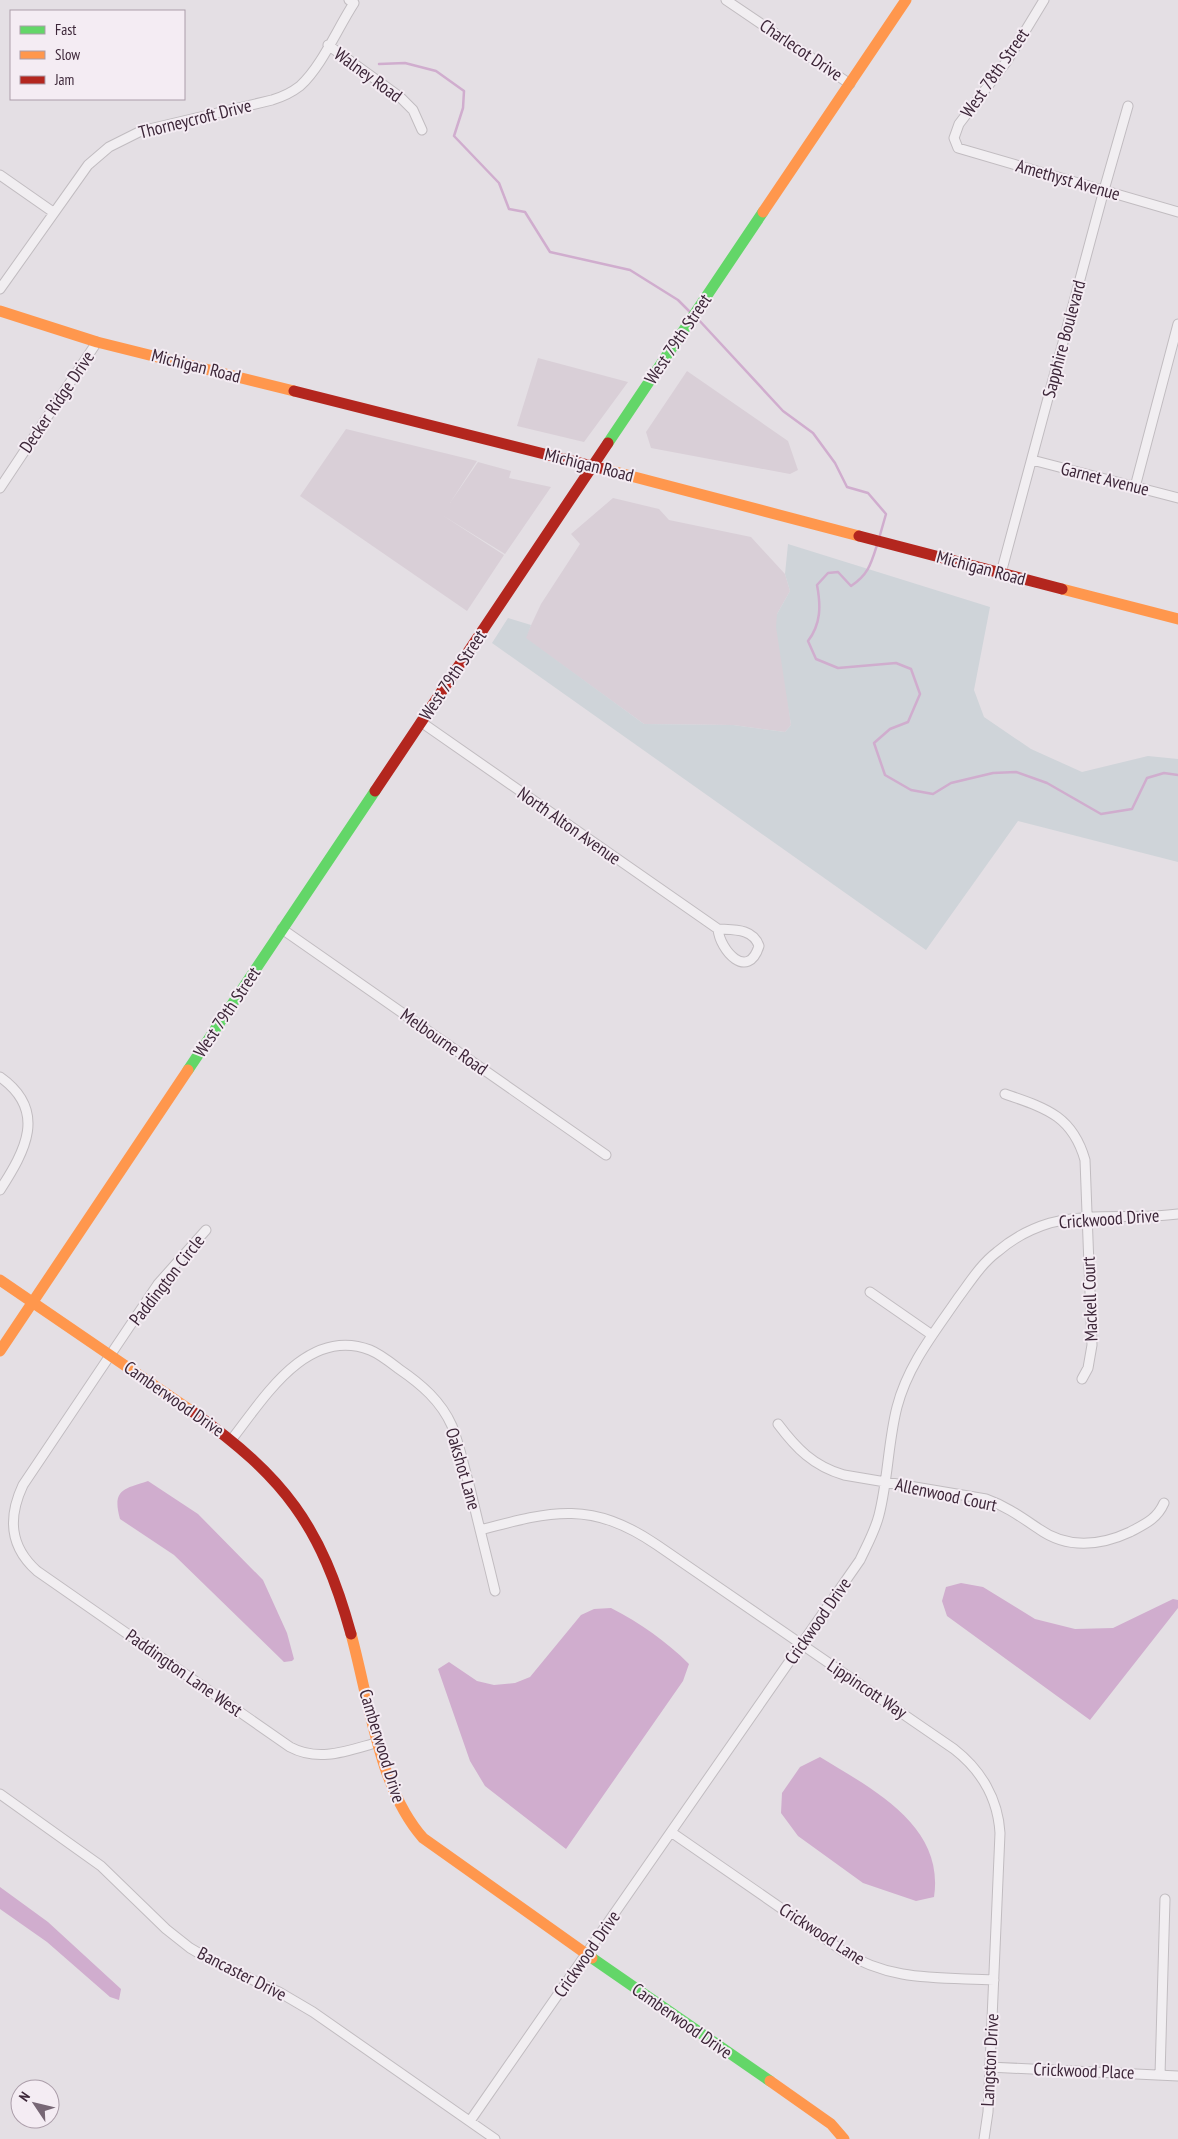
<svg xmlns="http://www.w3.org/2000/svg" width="1178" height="2139" font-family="'PT Sans Narrow',sans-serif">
  <rect width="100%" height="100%" fill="#e4dfe4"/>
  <!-- built -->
  <path fill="#d9cfd7" d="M538,358L628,382L584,442L517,426Z
    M687,371L788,441L798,470L790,474L651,448L646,432Z
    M346,429L477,461L450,503L478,462L511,471L509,478L551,487L505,554L442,515L504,555L467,611L300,496Z
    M613,498L659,509L669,520L751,537L785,574L790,591L777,614L791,725L785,732L733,725L644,724L525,638L541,604L580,544L571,534Z"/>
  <!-- green -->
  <path fill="#cfd4d9" d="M788,544L990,607L974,690L984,717L1031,749L1082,772L1148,756L1178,759V862L1018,821L926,950L492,643L508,618L531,625L526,638L644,724L733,725L785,732L791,725L776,627L777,614L790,591L785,574Z"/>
  <!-- water -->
  <path fill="#d0adce" d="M148,1481L198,1514L263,1580L287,1633L294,1659L292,1661L284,1662L174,1555L120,1519C112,1490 123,1489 148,1481Z
    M961,1583L983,1587L1035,1619L1075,1629L1113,1628L1173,1599L1178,1600V1608L1090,1720L947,1616L942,1601L946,1587Z
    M611,1608C640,1623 666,1641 689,1664L683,1681L566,1849L485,1786L470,1761L438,1669L449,1662L477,1681L494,1685L515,1683L530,1677L581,1615L594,1609Z
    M820,1757C872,1789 945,1825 934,1897L916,1901L863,1883L798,1836L781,1813L782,1793L800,1767Z
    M0,1887L48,1922L121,1989L119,2000L110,1997L47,1942L0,1909Z"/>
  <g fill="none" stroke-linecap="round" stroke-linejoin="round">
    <!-- stream -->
    <path stroke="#d0adce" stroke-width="2.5" d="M379,64L405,63L436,71L464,91L463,108L454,136L499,183L509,209L525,212L550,252L630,270L678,300L691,313
      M697,318L783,411L813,433L835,463L847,487L868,493L886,514L880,535
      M877,545C871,564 868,575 851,586L838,572L828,573L817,585C821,606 821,624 808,641L816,659L838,668L896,663L911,669L920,694L908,722L890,729L874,743L885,775L911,790L933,794L951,783L993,773L1016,772L1047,783L1101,814L1132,809L1147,778L1164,773L1178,775"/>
    <defs>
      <path id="street" d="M726,0L850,84
        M1044,0L1007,61L959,124L954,138L958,148L1178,212
        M328,45L400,97L413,110L422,130
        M0,175L53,212
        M0,289L88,165L109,147L141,131L272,100C282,97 291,93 300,86C322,66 337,29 354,3L349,0
        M1032,460L1178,498
        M1135,487L1178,324
        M0,488L97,342
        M1001,573L1104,190L1128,106
        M421,722L718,929C720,951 748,981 759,946C753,928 733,930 718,929
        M282,929L606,1155
        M0,1077C48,1111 25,1151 0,1190
        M1005,1094C1045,1108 1072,1115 1085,1160L1092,1345L1088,1368L1082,1379
        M206,1230L158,1284L23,1485C8,1517 9,1546 37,1571L290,1747C320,1763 349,1750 379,1742
        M870,1292L932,1335
        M778,1424C796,1448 813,1466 844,1475L986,1499C1006,1506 1021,1517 1039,1529C1067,1549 1100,1546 1130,1532C1145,1524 1157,1519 1164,1503
        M232,1439C264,1398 307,1326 370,1350C380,1354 390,1362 399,1369C421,1384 441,1401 452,1426C460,1446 464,1468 470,1488C478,1523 487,1557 495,1591
        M480,1530C552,1511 591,1500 657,1545L954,1749C981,1770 998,1799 1000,1833L988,2112L984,2139
        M0,1794L101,1866L166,1929L190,1948L214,1962L279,1992L313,2012L495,2139
        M671,1832L843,1951C890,1982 940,1977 994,1980
        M989,2067L1178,2076
        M1160,2075L1165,1899
        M470,2121L860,1560C867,1545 875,1531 879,1515C888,1480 888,1442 897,1407C908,1365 934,1333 958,1298C970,1282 981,1264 997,1252C1012,1239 1030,1229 1050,1223C1092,1212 1136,1220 1178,1214"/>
    </defs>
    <!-- street casing -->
    <use href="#street" stroke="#c1bcc0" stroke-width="11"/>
    <!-- street -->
    <use href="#street" stroke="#f1eef1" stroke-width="9"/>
    <!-- fast -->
    <path stroke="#63d668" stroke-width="11" d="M608,443L763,212
      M188,1070L375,791
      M592,1958L770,2081"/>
    <!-- slow -->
    <path stroke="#ff974d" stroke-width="11" d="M763,212L906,0
      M0,311L97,342L294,391
      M604,469L859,536
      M1062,589L1178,619
      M0,1280L193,1412
      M0,1351L188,1070
      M351,1634C369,1699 378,1787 423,1838L592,1958
      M770,2081L831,2124L844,2139"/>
    <!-- jam -->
    <path stroke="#b3261e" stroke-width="11" d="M294,391L604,469
      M859,536L1062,589
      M375,791L608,443
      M193,1412C284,1477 321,1525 351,1634"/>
  </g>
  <g text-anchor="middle" stroke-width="4" stroke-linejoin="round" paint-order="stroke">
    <!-- street labels -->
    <g font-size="18" fill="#3d2739" stroke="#f4ecf3">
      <text transform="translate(801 50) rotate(34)" y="6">Charlecot Drive</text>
      <text transform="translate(995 73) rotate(-55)" y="6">West 78th Street</text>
      <text transform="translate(368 75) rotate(36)" y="6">Walney Road</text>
      <text transform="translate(195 119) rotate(-14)" y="6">Thorneycroft Drive</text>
      <text transform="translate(1068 180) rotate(16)" y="6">Amethyst Avenue</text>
      <text transform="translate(678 339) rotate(-56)" y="6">West 79th Street</text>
      <text transform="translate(1064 339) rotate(-75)" y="6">Sapphire Boulevard</text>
      <text transform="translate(196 366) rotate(14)" y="6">Michigan Road</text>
      <text transform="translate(57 402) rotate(-56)" y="6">Decker Ridge Drive</text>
      <text transform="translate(589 465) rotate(14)" y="6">Michigan Road</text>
      <text transform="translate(1105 479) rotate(14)" y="6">Garnet Avenue</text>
      <text transform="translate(981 568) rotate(15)" y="6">Michigan Road</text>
      <text transform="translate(453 675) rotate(-56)" y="6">West 79th Street</text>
      <text transform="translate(569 826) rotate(35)" y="6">North Alton Avenue</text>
      <text transform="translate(227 1012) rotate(-56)" y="6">West 79th Street</text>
      <text transform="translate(444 1042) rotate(35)" y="6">Melbourne Road</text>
      <text transform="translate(1109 1219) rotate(-4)" y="6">Crickwood Drive</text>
      <text transform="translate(167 1280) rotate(-52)" y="6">Paddington Circle</text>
      <text transform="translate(1090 1299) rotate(-92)" y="6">Mackell Court</text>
      <text transform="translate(174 1399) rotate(35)" y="6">Camberwood Drive</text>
      <text transform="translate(463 1469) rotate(74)" y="6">Oakshot Lane</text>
      <text transform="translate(946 1495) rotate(12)" y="6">Allenwood Court</text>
      <text transform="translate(818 1621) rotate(-55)" y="6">Crickwood Drive</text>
      <text transform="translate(184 1673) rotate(35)" y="6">Paddington Lane West</text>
      <text transform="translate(867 1689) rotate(34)" y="6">Lippincott Way</text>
      <text transform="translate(382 1746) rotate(73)" y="6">Camberwood Drive</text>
      <text transform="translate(822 1934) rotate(33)" y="6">Crickwood Lane</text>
      <text transform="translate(587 1954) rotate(-55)" y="6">Crickwood Drive</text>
      <text transform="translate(242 1974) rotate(27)" y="6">Bancaster Drive</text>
      <text transform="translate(682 2021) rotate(35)" y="6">Camberwood Drive</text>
      <text transform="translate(990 2060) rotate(-87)" y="6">Langston Drive</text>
      <text transform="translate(1084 2071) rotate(2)" y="6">Crickwood Place</text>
    </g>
  </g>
  <!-- legend -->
  <rect x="10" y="10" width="175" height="90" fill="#f4ecf3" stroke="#ab9da9"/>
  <rect x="20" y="26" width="25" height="8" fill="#63d668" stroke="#ab9da9"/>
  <text x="55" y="35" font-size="15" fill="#3d2739">Fast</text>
  <rect x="20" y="51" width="25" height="8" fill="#ff974d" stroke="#ab9da9"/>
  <text x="55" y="60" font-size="15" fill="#3d2739">Slow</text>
  <rect x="20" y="76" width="25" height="8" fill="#b3261e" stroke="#ab9da9"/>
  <text x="55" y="85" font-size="15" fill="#3d2739">Jam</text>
  <!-- north arrow -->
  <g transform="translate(35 2104) rotate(305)"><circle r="24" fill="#f4ecf3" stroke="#ab9da9"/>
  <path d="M0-4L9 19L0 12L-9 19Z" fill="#776775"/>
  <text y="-8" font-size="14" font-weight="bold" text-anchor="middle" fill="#3d2739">N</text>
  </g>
</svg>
